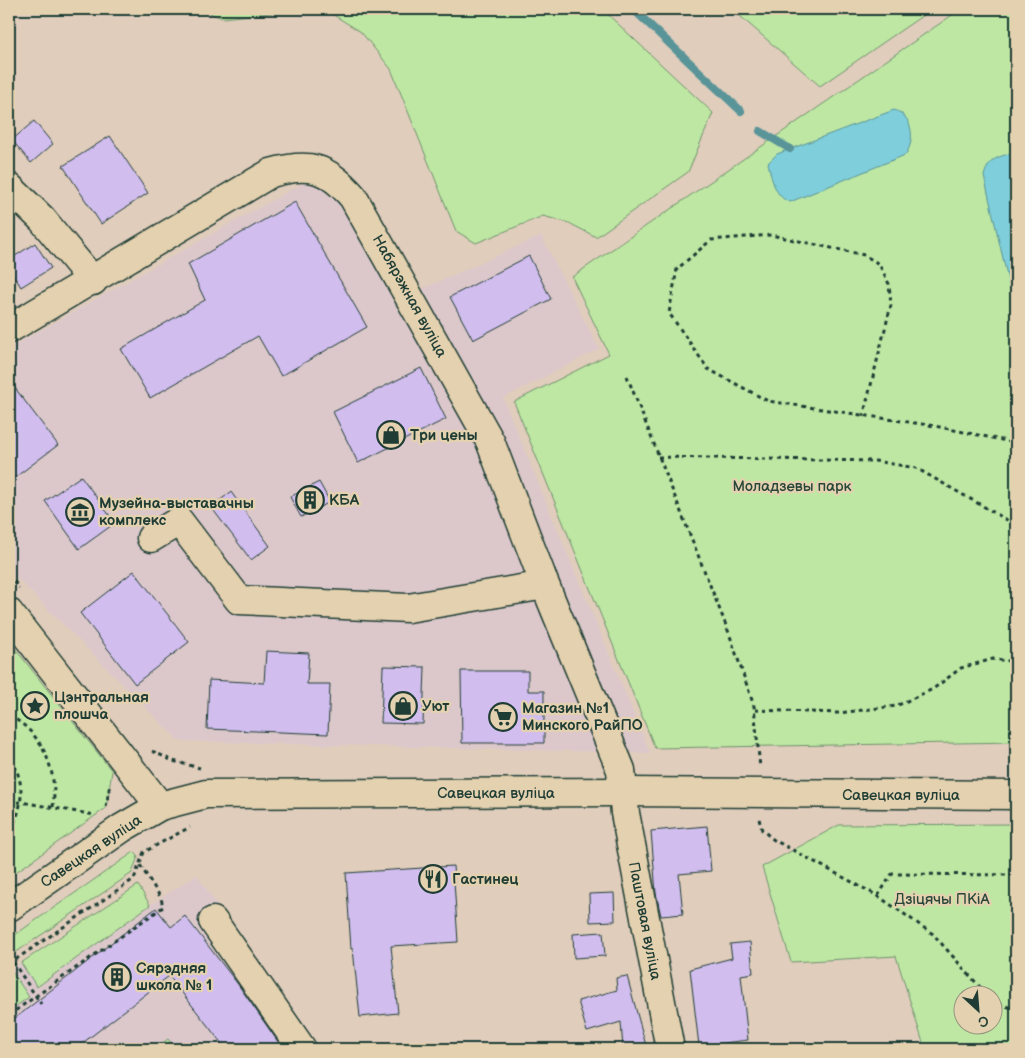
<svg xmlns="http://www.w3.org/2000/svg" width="1025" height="1058" font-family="'Balsamiq Sans',sans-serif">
  <rect width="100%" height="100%" fill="#e0cdbc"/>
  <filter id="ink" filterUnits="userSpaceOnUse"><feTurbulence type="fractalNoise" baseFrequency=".02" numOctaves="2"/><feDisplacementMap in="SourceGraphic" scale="10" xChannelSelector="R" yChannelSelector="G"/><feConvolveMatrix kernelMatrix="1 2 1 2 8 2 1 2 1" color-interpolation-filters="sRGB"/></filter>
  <g filter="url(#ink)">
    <!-- built -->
    <path fill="#dcc8cb" d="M328,169L393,302L541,236L599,349L503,398L650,753L179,741L9,570V348Z
      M197,875L314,1049H9V971L138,885L150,905Z"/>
    <!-- green -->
    <path fill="#bee7a3" stroke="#6e926c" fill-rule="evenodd" d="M200,9H310L222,18Z
      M324,9H602L713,113L688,172L596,237L569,223L543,216L476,243L456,231L391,69L361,32Z
      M732,9H932L820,86Z
      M961,9H1016V742L655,748L514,402L609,354L572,277Z
      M9,641L112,771L106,808L9,877Z
      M1016,824V1049H925L896,956L791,962L762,867L839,825ZM962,996H992V1026H962Z
      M134,852L138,856L132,873L9,957V939Z
      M138,885L150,905L37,987L21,963Z
      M11,970L29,997L9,1011V971Z
      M168,1039L176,1049H154Z"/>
    <!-- water -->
    <path fill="#7fcedb" stroke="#599498" d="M894,110C913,115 916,141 905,155L790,202C775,198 771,177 768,163L777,154Z
      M1016,152V315L984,176C989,157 999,157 1016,152Z"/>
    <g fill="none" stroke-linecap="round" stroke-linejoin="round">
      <!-- stream -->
      <path stroke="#599498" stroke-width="8" d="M633,9L741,111
        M760,131L790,149"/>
    </g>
    <!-- building -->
    <path fill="#d1bdee" stroke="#1f3d34" d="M34,121L53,144L31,163L12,140Z
      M110,136L148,193L101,224L63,166Z
      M295,202L367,327L281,376L258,336L150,398L121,349L205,300L188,264Z
      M35,243L51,268L21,287L9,268V260Z
      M529,256L551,299L473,340L450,297Z
      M421,368L446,419L358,463L333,412Z
      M9,380L58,445L9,482Z
      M81,476L115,523L79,549L45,501Z
      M319,482L330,502L301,517L290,497Z
      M231,492L270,546L251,560L211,507Z
      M134,571L189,642L135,684L80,613Z
      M266,651L309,653L307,684H330L328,734L207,729L209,680L264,683Z
      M383,666L425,667L423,724L381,723Z
      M461,671H528V691H544V743H462Z
      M707,826L711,871L679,874L683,914L661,916L656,893L651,831Z
      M453,866L458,942L391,946L398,1013L360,1017L353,949H351L346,873Z
      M614,893L615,921L590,922L589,894Z
      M156,908L171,927L185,916L237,983L283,1049H226L169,976L75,1049H9V1023Z
      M603,932L605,956L574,958L573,934Z
      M750,942L753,973L741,975L748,1040L699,1046L690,969L732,958L730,944Z
      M627,976L638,1017L647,1049H623L621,1022L587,1032L578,1001L617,990L616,978Z"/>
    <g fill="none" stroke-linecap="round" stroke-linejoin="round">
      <defs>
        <path id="minor" d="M9,187L42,219L93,281
          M9,329L271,173C309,162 327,167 353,197L490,441L545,585L621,770L625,813L670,1049
          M151,538L179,521L239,600L408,608L545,585
          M9,613L160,806
          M213,921L302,1049"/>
        <path id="major" d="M9,907L122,828L160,806L206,794L623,792L1016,795"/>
      </defs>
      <!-- minor casing -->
      <use href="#minor" stroke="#1f3d34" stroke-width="31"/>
      <!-- major casing -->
      <use href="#major" stroke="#1f3d34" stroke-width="31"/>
      <!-- path -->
      <path stroke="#1f3d34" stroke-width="3" stroke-dasharray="4 4" stroke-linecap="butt" d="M627,376L729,633L754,706L760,768
        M863,417L891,305L889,284L879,264L864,255L771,235L711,240L677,269L669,313L708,369L768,401L935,426L1016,443
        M658,457L875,461L916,468L1016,525
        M9,575L19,588
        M755,710L838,713L896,706L933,689L961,668L993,659L1016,662
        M9,716C43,732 58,772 53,807
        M152,751L173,761L200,768
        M9,759C27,779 23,812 9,832
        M9,803L21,802L95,815
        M106,807L110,784
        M759,819L762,830L774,840L878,896L933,934L988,996
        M878,896L892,874L1016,875
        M13,962L41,1004
        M9,964L134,879L144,852L190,827
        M992,1000L995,1003L1016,1009
        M9,1015L163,907L161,898L140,865"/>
      <!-- minor -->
      <use href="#minor" stroke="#e4d1af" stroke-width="28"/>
      <!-- major -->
      <use href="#major" stroke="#e4d1af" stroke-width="28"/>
    </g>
  </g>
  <!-- icons -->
  <defs>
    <symbol id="shop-ring" viewBox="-11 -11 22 22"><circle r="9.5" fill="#e4d1af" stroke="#1f3d34" stroke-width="1.5"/><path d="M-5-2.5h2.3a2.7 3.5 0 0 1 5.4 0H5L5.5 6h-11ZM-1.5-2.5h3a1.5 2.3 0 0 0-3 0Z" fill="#1f3d34"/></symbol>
    <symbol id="building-ring" viewBox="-11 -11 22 22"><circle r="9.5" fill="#e4d1af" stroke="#1f3d34" stroke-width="1.5"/><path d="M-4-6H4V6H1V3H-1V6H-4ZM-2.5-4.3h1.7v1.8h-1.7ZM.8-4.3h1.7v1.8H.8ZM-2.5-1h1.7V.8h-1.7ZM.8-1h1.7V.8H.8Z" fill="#1f3d34"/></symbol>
    <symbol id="museum-ring" viewBox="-11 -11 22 22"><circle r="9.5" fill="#e4d1af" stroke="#1f3d34" stroke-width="1.5"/><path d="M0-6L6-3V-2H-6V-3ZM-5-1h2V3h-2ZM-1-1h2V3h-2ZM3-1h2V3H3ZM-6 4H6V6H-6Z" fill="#1f3d34"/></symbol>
    <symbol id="sight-ring" viewBox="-11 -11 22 22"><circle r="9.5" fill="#e4d1af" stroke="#1f3d34" stroke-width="1.5"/><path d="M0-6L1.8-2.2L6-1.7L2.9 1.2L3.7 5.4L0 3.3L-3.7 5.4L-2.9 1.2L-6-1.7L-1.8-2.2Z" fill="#1f3d34"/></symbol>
    <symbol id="supermarket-ring" viewBox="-11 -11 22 22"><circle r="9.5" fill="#e4d1af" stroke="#1f3d34" stroke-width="1.5"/><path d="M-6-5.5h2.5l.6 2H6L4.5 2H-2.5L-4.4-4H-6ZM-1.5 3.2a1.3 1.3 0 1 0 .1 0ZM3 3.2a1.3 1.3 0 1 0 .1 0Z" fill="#1f3d34"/></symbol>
    <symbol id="restaurant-ring" viewBox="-11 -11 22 22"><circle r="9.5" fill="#e4d1af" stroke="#1f3d34" stroke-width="1.5"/><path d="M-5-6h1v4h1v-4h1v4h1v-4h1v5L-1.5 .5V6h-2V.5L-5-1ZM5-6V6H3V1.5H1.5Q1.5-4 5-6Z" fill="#1f3d34"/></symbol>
  </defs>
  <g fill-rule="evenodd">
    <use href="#shop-ring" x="375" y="419" width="32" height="32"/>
    <use href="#building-ring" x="294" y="484" width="32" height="32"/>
    <use href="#museum-ring" x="64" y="496" width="32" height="32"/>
    <use href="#sight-ring" x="19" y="690" width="32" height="32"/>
    <use href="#shop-ring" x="387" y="690" width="32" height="32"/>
    <use href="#supermarket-ring" x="487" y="701" width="32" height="32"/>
    <use href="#restaurant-ring" x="417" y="863" width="32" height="32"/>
    <use href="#building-ring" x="101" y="961" width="32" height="32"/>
  </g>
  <g text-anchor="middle" stroke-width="4.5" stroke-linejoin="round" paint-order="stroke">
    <!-- street labels -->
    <g font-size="15" fill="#1f3d34" stroke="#e4d1af">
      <text transform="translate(410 296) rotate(61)" y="5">Набярэжная вуліца</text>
      <text x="496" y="798">Савецкая вуліца</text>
      <text x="901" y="800">Савецкая вуліца</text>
      <text transform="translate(91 851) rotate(-34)" y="5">Савецкая вуліца</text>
      <text transform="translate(645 921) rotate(79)" y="5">Паштовая вуліца</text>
    </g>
    <!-- poi labels -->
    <g font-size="15" font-weight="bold" fill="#1f3d34" stroke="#e4d1af" text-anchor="start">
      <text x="410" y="440">Три цены</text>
      <text x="329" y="505">КБА</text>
      <text x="99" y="508">Музейна-выставачны<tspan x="99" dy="17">комплекс</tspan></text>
      <text x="54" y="702">Цэнтральная<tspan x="54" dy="17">плошча</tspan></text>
      <text x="422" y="711">Уют</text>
      <text x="522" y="713">Магазин №1<tspan x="522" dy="17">Минского РайПО</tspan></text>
      <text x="452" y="884">Гастинец</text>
      <text x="136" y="973">Сярэдняя<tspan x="136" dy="17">школа № 1</tspan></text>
    </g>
    <!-- park labels -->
    <g font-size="15" fill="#27463a" stroke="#e4d1af">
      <text x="792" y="491">Моладзевы парк</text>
      <text x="942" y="904">Дзіцячы ПКіА</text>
    </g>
  </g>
  <!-- margin -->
  <rect width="1025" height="1058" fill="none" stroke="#e4d1af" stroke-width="30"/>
  <rect x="15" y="15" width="995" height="1028" fill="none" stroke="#1f3d34" stroke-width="2" filter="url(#ink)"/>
  <!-- north arrow -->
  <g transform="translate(978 1010) rotate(154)"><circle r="24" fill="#e4d1af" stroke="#95967e"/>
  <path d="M0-4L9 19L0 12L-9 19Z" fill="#1f3d34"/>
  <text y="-8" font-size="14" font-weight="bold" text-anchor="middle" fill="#1f3d34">С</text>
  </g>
</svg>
